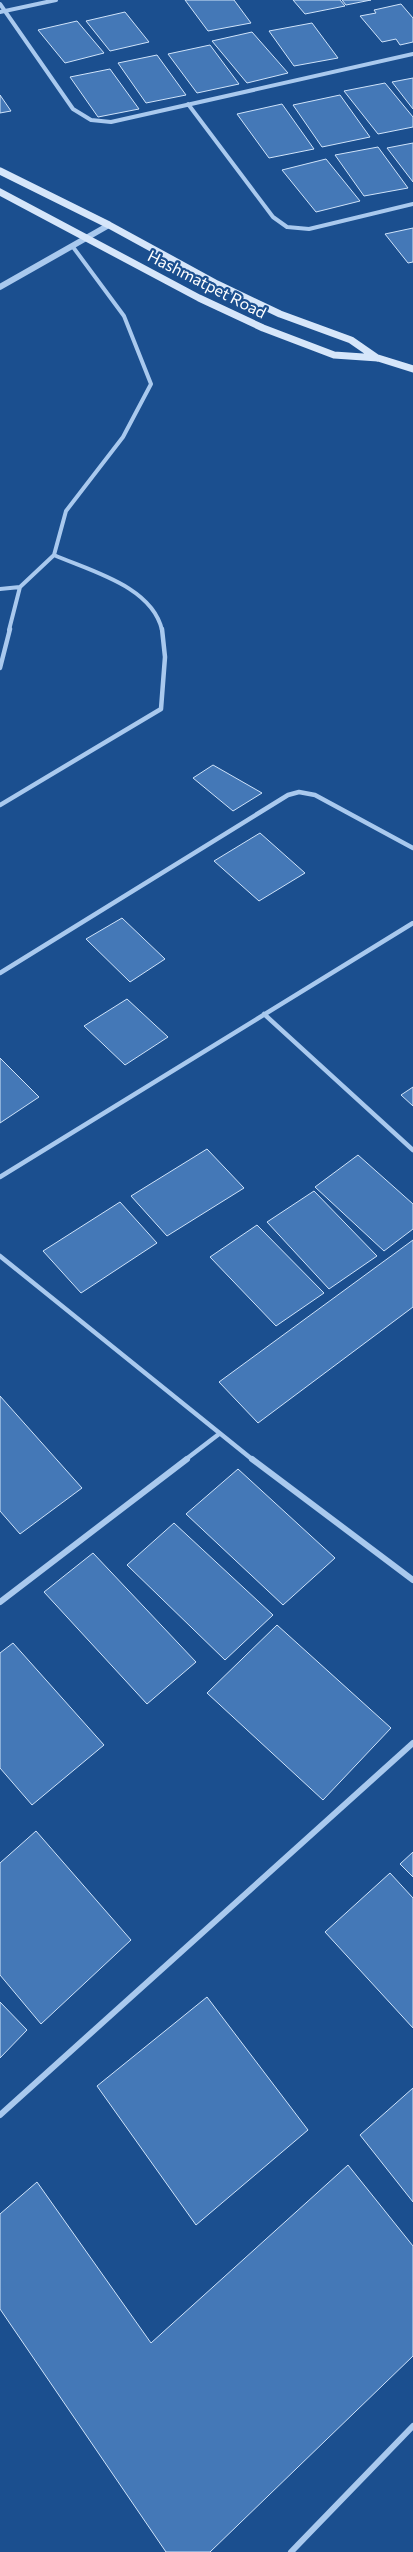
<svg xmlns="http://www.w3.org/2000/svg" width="413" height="2552" font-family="Commissioner,sans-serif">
  <rect width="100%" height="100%" fill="#1b4f8f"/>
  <!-- building -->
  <path fill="#4478b7" stroke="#cfe3fa" d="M185,0H234L251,23L208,31Z
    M293,0H340L345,6L305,14Z
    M342,0H371L346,5Z
    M401,4L413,18V42L400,45L396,39L382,42L360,16L376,13L374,10Z
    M125,12L149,42L110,51L86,21Z
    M77,21L104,53L65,63L38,30Z
    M312,23L338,58L294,66L269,31Z
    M252,32L288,73L247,83L212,41Z
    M210,45L239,84L197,93L168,54Z
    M157,55L186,95L146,103L118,63Z
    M110,69L139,109L98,117L70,77Z
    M413,78V109L392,82Z
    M385,83L413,117V127L378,134L344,91Z
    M0,95L11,111L0,113Z
    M340,95L370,137L322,147L293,105Z
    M282,104L314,149L269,158L237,114Z
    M413,143V182L387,148Z
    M378,147L408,188L364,196L335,155Z
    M326,159L360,201L316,212L282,170Z
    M413,228V262L408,263L385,234Z
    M213,765L262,793L233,811L193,778Z
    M260,833L305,873L259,901L214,861Z
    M122,918L165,959L130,982L86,939Z
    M127,999L168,1037L125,1065L84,1026Z
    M0,1058L39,1097L0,1123Z
    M413,1087V1106L401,1095Z
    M207,1149L244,1188L167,1236L131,1196Z
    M358,1155L413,1204V1229L384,1251L315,1187Z
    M314,1191L377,1256L329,1289L267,1222Z
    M120,1202L157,1243L81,1293L43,1251Z
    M257,1225L324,1293L276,1326L210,1257Z
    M413,1240V1307L258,1423L219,1382Z
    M0,1396L82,1488L20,1534L0,1511Z
    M238,1469L335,1558L283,1605L186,1514Z
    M174,1523L273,1615L225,1660L127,1565Z
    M93,1553L196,1662L147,1704L44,1592Z
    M277,1625L391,1728L323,1800L207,1693Z
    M13,1643L104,1745L32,1805L0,1768V1653Z
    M36,1831L131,1940L41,2024L0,1975V1863Z
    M413,1852V1877L400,1864Z
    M390,1873L413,1898V2028L325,1932Z
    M207,1997L308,2130L196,2225L97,2086Z
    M0,2002L27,2030L0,2058Z
    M413,2088V2202L360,2135Z
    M348,2165L413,2246V2356L210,2552H166L0,2309V2214L37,2182L151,2343Z"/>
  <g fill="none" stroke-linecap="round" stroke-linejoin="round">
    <!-- minor-far2 -->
    <path stroke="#a9c9ee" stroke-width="4" d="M0,4L73,109L91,120L111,122L413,54
      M0,12L56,0
      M188,104L273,217L287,227L309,229L413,204
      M73,247L124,316L151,384L123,437L66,511L54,555C90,571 152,586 162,630
      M0,589L20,587
      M9,630L20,587L54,555"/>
    <!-- minor-far1 -->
    <path stroke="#a9c9ee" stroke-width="4.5" d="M0,668L10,629
      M0,805L161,709L165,657L162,629
      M0,973L288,795L299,792L315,795L413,848
      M264,1014L413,1150
      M0,1177L413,923
      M0,1256L253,1460
      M185,1460L219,1434"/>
    <!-- minor -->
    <path stroke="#a9c9ee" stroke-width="6" d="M252,1459L413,1580
      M0,1602L187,1459
      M0,2115L413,1743
      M291,2552L413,2426"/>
    <!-- tertiary -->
    <path stroke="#a9c9ee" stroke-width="6" d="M0,287L109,225"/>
    <!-- secondary -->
    <path stroke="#d6e6fa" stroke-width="7" d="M0,171L109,225L217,284L280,314L351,340L377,358
      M0,192L199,298L263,328L334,355L378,358L413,369"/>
  </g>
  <g text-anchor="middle" stroke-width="4.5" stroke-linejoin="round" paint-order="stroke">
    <!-- far-street labels -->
    <g font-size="16" fill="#fff" stroke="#1b4f8f">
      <text transform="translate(207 284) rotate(27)" y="6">Hashmatpet Road</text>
    </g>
  </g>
</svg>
